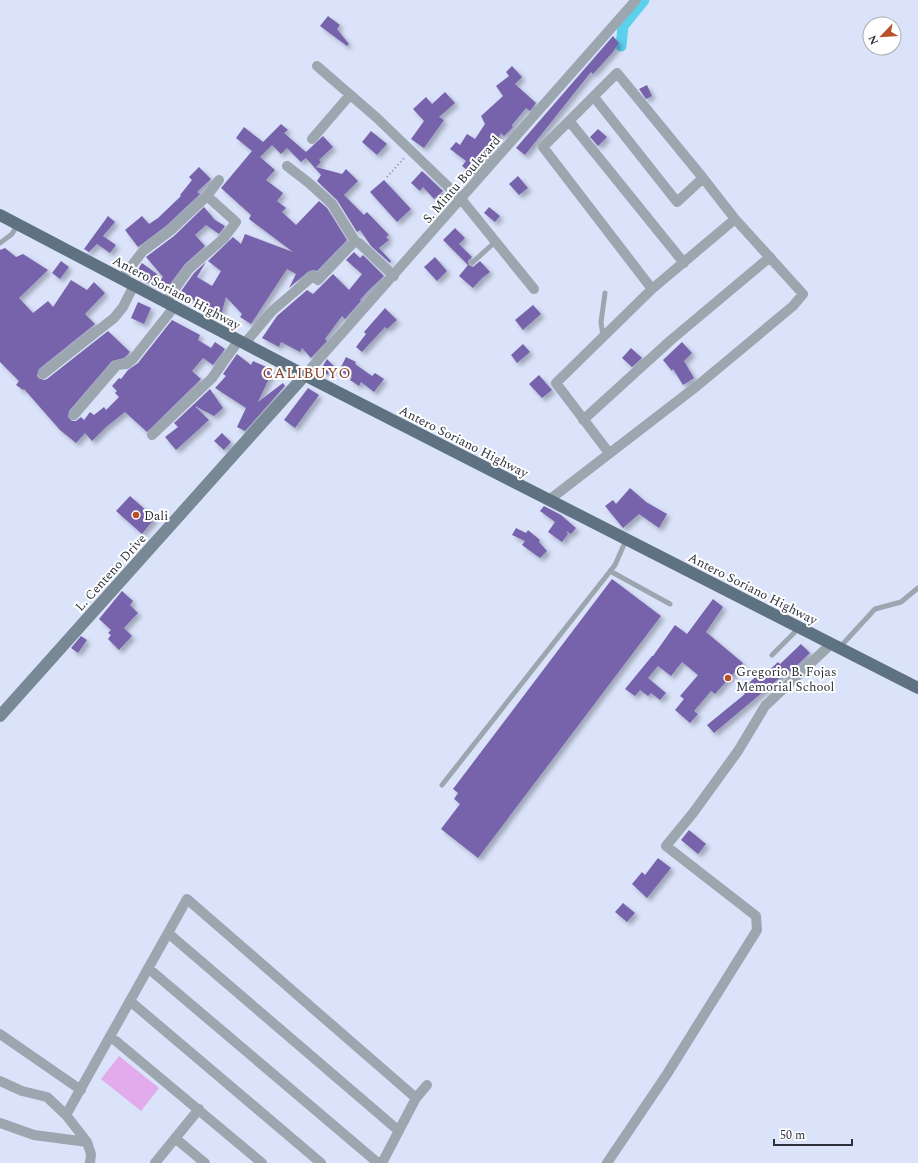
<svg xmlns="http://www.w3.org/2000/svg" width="918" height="1163" font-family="Spectral,serif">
  <defs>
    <filter id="shadow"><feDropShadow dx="3.5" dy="3.5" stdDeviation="2" flood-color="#0004"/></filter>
  </defs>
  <rect width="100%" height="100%" fill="#dae3fa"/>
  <!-- green -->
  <path fill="#e2abec" d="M119,1056L159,1088L141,1111L101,1079Z"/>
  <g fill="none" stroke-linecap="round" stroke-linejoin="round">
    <!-- canal -->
    <path stroke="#5bd1ee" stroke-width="11" d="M621,46L623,26L644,0"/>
  </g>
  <!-- building -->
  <path fill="#7763ac" filter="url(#shadow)" d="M328,16L340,25L337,29L349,44L347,46L320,26Z
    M613,36L619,43L613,52L593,74L591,72L525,155L516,148Z
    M512,66L522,77L515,84L536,103L530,111L526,108L512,125L513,127L504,136L501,133L490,153L473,175L462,166L466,161L450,149L456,142L460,145L467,134L475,139L485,124L481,116L503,96L496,86L509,76L506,72Z
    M647,85L652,96L646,99L639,89Z
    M445,92L455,103L439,117L444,120L424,148L411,139L424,121L413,109L426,97L432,104Z
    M281,124L288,130L284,133L306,152L323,136L333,147L319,160L321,162L316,167L342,174L346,169L358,181L344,195L364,215L367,212L389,235L386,237L389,240L379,248L391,261L390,263L371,246L360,230L357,232L337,200L317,181L321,175L306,158L301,162L287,148L281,154L272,145L260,157L275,170L266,180L283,193L277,201L286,208L282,212L296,225L319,201L327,208L347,240L317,271L314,270L309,271L289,288L296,274L287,269L251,324L240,317L242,314L226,297L220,319L210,316L211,312L186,295L185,297L179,294L194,273L206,262L197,277L212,286L221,271L208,261L233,237L241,244L245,234L293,252L249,219L251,215L221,188L252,151L236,138L244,127L263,142Z
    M598,129L607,137L598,146L590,137Z
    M371,131L387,144L377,155L362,142Z
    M199,167L211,179L197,192L200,194L166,226L138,247L125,230L142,216L149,224L158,218L181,196L180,195L192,180L189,177Z
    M422,171L443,191L434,199L423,187L420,191L411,183Z
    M518,176L528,188L519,195L509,184Z
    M384,180L411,209L397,222L370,192Z
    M204,207L215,220L225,226L219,234L206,225L195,235L205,246L185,264L167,288L158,282L163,277L146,257L174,236Z
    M489,207L500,216L495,222L484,213Z
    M108,216L115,222L103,236L116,245L110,253L97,244L89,252L84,249Z
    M455,228L465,238L459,244L472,257L468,261L469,265L473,267L480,261L490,272L482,278L473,288L459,276L468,265L443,240Z
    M5,248L16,257L23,254L48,270L19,298L33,313L48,301L53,307L71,280L87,290L94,282L105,293L85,314L95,324L39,369L37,375L38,378L44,380L47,379L108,331L130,352L124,358L112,361L69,411L68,417L72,421H76L81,417L84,420L90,412L94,415L104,407L106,410L119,397L115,393L117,391L112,386L119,378L121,379L128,370L138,363L172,320L200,335L198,340L211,348L215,342L225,349L213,365L203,358L192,371L201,379L147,432L125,412L106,427L92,441L85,433L76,443L60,430L24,389L23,390L16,385L19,381L0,362V250Z
    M354,252L360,258L363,255L384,276L368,291L360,300L361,301L345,319L342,316L325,339L327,341L311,358L302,348L300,352L281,342L279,347L262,338L277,316L307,290L313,294L333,274L349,290L362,274L346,260Z
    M435,257L447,271L437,281L424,267Z
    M61,261L69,267L60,279L52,273Z
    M142,263L157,274L151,284L135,274Z
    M138,302L151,308L144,324L131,318Z
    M533,305L541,314L523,330L515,320Z
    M385,308L397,320L387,329L385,327L362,352L356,347L366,334L364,332Z
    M682,342L692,353L684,361L694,378L683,385L673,369L672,371L663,360Z
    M523,344L530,352L517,363L511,355Z
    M631,348L642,358L632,367L622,358Z
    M237,354L251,365L253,361L273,370L258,402L283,383L285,386L245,431L237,427L246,408L215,388L226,376L223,374Z
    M346,357L356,362L355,364L372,376L375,373L384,379L374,392L361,382L359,386L350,380L352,377L339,371Z
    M327,359L334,366L327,375L321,369Z
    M539,375L552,390L542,398L529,384Z
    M308,388L319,395L295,428L284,420Z
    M210,389L223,408L214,416L195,406L209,420L176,450L165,437L178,427L174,423Z
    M222,433L231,442L224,450L214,441Z
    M630,488L646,502L667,514L659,528L639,514L623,528L605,506L613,500L616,504Z
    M130,496L155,518L142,534L116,511Z
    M544,506L561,515L576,528L571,534L566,531L568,534L562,542L548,532L555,522L540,511Z
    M516,528L526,533L528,530L540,540L539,542L547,551L540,558L522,545L525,541L512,535Z
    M612,579L661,616L478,858L441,829L460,804L454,799L458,793L453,789Z
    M122,591L133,601L130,605L138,613L124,628L132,636L119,650L108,639L111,635L108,633L111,630L99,619Z
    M713,599L723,607L706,632L743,663L715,694L711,691L694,711L698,714L690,723L675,710L684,699L680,696L698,675L682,662L671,676L658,666L648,678L666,693L660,700L651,693L648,696L640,690L635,696L625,689L652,656H653L675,625L687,634Z
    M81,636L87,640L78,653L71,648Z
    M801,644L810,653L790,672L789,670L714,733L707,725L745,694L741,690L761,672L764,675L778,662L780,664Z
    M689,830L706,844L698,854L681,840Z
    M658,858L671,868L647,898L632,884L642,872L645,875Z
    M623,903L635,913L627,922L615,912Z"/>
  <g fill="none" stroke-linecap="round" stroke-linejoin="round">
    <!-- path -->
    <path stroke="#868d9e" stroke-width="2" stroke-dasharray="1 3" stroke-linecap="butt" d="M387,177L405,157"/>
    <!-- lane -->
    <path stroke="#9ba6af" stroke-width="5" d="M0,243L12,234L18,224
      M472,263L495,242
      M603,337L601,322L605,293
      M610,571L670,604
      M840,647L875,609L901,602L918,588
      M772,655L799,628
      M442,785L615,565L626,540"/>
    <!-- street -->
    <path stroke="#9ba6af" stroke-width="10" d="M317,66L377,118L461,199L534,289
      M594,97L677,202L703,178
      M570,122L684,263
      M312,139L350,95
      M207,196L219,180
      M355,241L359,243L394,276
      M122,278L143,251L170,231L207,196L236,222L224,238L189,269L166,301
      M652,289L735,219
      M245,343L272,311L313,276L318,280L355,241L332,204L309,183L287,166
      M43,374L114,318L123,307L134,285
      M305,375L636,0
      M74,415L117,365L127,364L133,359L175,306
      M583,420L671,340L770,257
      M152,435L212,378L239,340
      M549,500L697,386L793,306L803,294L735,219L703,178L617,73L543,147L652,289L556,383L609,453
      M168,933L399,1131
      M148,968L378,1163
      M130,1001L321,1163
      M0,1034L81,1090
      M110,1036L262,1163
      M0,1081L22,1091L47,1097L66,1115L87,1142L91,1154L90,1163
      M416,1098L427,1085
      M66,1115L187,899L416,1098L382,1163
      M0,1123L34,1135L87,1142
      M175,1138L205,1163
      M155,1163L199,1109
      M607,1163L667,1074L757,930L756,916L666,846L693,813L738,751L765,706L831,644"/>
    <!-- secondary -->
    <path stroke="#788895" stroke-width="12" d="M0,716L305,375"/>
    <!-- primary -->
    <path stroke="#5e7282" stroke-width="12" d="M0,215L316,381L918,688"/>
  </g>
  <!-- markers -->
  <g fill="#b8502a" stroke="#fff" stroke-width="1.5">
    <circle cx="136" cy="515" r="4"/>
    <circle cx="728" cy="678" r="4"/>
  </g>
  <g text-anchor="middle" stroke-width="4" stroke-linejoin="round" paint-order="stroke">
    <!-- street labels -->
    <g font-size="13" fill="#2c313b" stroke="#fff">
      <text transform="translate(461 179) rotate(-49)" y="5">S. Mintu Boulevard</text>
      <text transform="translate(177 292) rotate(28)" y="5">Antero Soriano Highway</text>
      <text transform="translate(464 441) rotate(27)" y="5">Antero Soriano Highway</text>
      <text transform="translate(110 572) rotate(-48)" y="5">L. Centeno Drive</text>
      <text transform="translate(753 588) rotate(27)" y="5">Antero Soriano Highway</text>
    </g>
    <!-- poi labels -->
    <g font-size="13" fill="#2c313b" stroke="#fff" text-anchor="start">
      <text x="144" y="520">Dali</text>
      <text x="736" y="676">Gregorio B. Fojas<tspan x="736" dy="15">Memorial School</tspan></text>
    </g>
    <!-- quarter labels -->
    <g font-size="15" letter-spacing="1" fill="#86422a" stroke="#fff">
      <text x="307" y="378">CALIBUYO</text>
    </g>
  </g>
  <!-- north arrow -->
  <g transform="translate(882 36) rotate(245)"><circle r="19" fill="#ffffff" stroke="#abadb1"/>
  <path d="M0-3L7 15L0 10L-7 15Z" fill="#b8502a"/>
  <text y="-6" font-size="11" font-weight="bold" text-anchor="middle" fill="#2c313b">N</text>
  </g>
  <!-- scale -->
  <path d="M774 1139v6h78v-6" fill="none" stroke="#2c313b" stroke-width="2"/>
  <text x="780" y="1139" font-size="12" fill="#2c313b" stroke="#ffffff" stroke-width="3" paint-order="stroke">50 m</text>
</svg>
